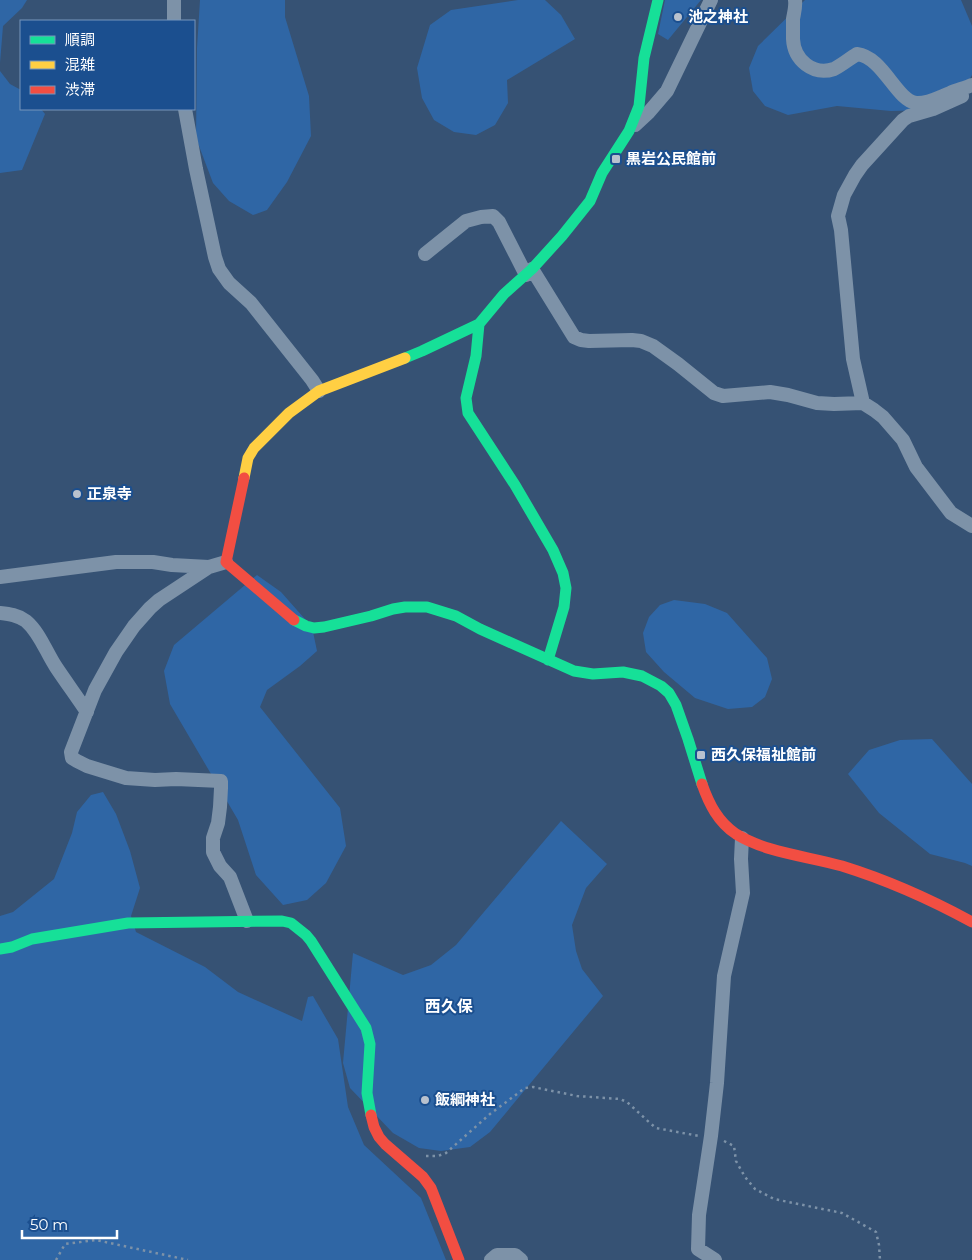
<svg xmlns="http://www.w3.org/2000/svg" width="972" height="1260" font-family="Montserrat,'Noto Sans JP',sans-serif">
  <rect width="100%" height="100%" fill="#365274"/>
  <!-- green -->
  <path fill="#2f66a5" d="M0,0H27L22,8L3,26L0,63Z
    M200,0H285V17L309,96L311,136L287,182L267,210L253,215L229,201L213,183L196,138L197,48Z
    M518,0H545L561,15L575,39L507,80L508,103L495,125L476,135L454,132L434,120L422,98L417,68L430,25L451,10Z
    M665,0H701L668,40L658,34Z
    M805,0H961L972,26V75L955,104L929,110L891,111L837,106L788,115L765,106L753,91L749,68L758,46Z
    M0,71L10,84L21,90V109H41L45,114L22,170L0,173Z
    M257,575L281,592L312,627L317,651L300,666L267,690L260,707L340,808L346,846L326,883L307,900L283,905L256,875L238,820L170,704L164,671L174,645Z
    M674,600L705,604L727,613L767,658L772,679L765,697L752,707L728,709L695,698L664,672L646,652L643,633L649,617L660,605Z
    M932,739L972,784V866L965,863L930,854L879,813L848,774L869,750L900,740Z
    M103,792L116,814L130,851L140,888L131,916L136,932L205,967L238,992L302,1021L308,997L313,996L338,1039L348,1107L364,1145L421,1198L446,1260H0V916L13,912L54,879L72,833L77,812L91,795Z
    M561,821L607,864L586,888L572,925L576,951L582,969L603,996L490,1132L470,1147L441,1151L419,1148L393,1133L350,1088L343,1063L353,953L403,975L431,965L456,945Z"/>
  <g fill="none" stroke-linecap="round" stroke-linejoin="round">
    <!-- path -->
    <path stroke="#7d92a8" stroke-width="2.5" stroke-dasharray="2.5 4" stroke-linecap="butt" d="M724,1141L734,1146L736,1161L745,1177L755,1189L774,1199L842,1213L876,1232L879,1245L880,1260
      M426,1156H438L446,1153L490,1114L525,1088L533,1087L577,1096L620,1099L627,1102L650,1123L656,1128L699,1136
      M56,1260L65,1244L96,1240L188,1260"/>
    <!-- street -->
    <path stroke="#7d92a8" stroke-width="14" d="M174,0V21
      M795,0C796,6 794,13 793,19C793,26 793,33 793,39C794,60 813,76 834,69C842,65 849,59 857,54C883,57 896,100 916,103C928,104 939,97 950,93C957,90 965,88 972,85
      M185,109L196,169L215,257L219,269L229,283L251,303L312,380L319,391
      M635,125L649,112L667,91L711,0
      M425,254L466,221L481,217L493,216L499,222L526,275
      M532,269L574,337L581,340L589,341L632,340L641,341L653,346L678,364L714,393L723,396L770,392L788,395L817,403L834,404L863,403L874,410L883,417L903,440L916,467L951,513L972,526
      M863,403L853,359L841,230L838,216L844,195L855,175L862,165L903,120L909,116L933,109L962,96L961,89
      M226,562L209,567L159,600L150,608L134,626L116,652L95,690L71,752L72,758L77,761L87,766L126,778L155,780L176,779L221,781V788L220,807L218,823L213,838V852L220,866L230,877L247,921
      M0,577L116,562H153L172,565L209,567
      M0,613C9,614 18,615 26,621C40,633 46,652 56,667C66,682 77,697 87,712
      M491,1260L497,1255H515L521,1260
      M715,1260L698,1249L699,1215L711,1136L717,1083L724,976L743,893L741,859L742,838"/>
    <!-- fast -->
    <path stroke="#16e098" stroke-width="11" d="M479,324L476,356L466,398L468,413L515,485L553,550L563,573L566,588L564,607L548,660
      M405,358L422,351L479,324L504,294L532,269L562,236L590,201L602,173L629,131L639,106L644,58L658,0
      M294,620L306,626L314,628L324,627L371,616L393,609L405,607H427L456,616L480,629L574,671L593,674L623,672L642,676L661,686L669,693L676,705L688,739L702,784
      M0,949L12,947L32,939L128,923L282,921L291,923L306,935L311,941L366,1028L370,1044L367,1093L371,1115"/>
    <!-- slow -->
    <path stroke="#ffcf43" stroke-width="11" d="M244,478L248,458L254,448L289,413L319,391L405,358"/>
    <!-- jam -->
    <path stroke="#f24e42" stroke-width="11" d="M244,478L226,562L294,620
      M702,784C709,804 718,822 736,834C767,853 807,856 842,866C887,880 930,899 972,922
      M371,1115L374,1127L379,1137L385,1144L415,1170L423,1177L431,1188L459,1260"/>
  </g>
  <!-- markers -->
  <g fill="#b9c2ce" stroke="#1b4f8f" stroke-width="2">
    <circle cx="678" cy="17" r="5"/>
    <rect x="611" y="154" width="10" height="10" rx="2.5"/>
    <circle cx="77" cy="494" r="5"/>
    <rect x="696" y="750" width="10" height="10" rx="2.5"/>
    <circle cx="425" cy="1100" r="5"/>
  </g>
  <g text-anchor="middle" stroke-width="4" stroke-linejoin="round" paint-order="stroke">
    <!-- poi labels -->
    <g font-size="15" font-weight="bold" fill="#fff" stroke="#1b4f8f" text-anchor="start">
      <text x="688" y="22">池之神社</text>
      <text x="626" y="164">黒岩公民館前</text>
      <text x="87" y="499">正泉寺</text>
      <text x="711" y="760">西久保福祉館前</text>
      <text x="435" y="1105">飯綱神社</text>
    </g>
    <!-- neighbourhood labels -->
    <g font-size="16" font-weight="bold" fill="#fff" stroke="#1b4f8f">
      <text x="449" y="1012">西久保</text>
    </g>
  </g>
  <!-- legend -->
  <rect x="20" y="20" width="175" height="90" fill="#1b4f8f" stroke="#7695bc"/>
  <rect x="30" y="36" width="25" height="8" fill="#16e098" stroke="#7695bc"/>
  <text x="65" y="45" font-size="15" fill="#ffffff">順調</text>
  <rect x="30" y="61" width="25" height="8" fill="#ffcf43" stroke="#7695bc"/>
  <text x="65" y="70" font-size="15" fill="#ffffff">混雑</text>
  <rect x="30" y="86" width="25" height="8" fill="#f24e42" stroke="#7695bc"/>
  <text x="65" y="95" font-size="15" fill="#ffffff">渋滞</text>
  <!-- scale -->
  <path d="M22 1230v8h95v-8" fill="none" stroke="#ffffff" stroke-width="2.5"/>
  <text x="30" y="1230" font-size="15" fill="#ffffff" stroke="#1b4f8f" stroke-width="4" paint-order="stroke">50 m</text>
</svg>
